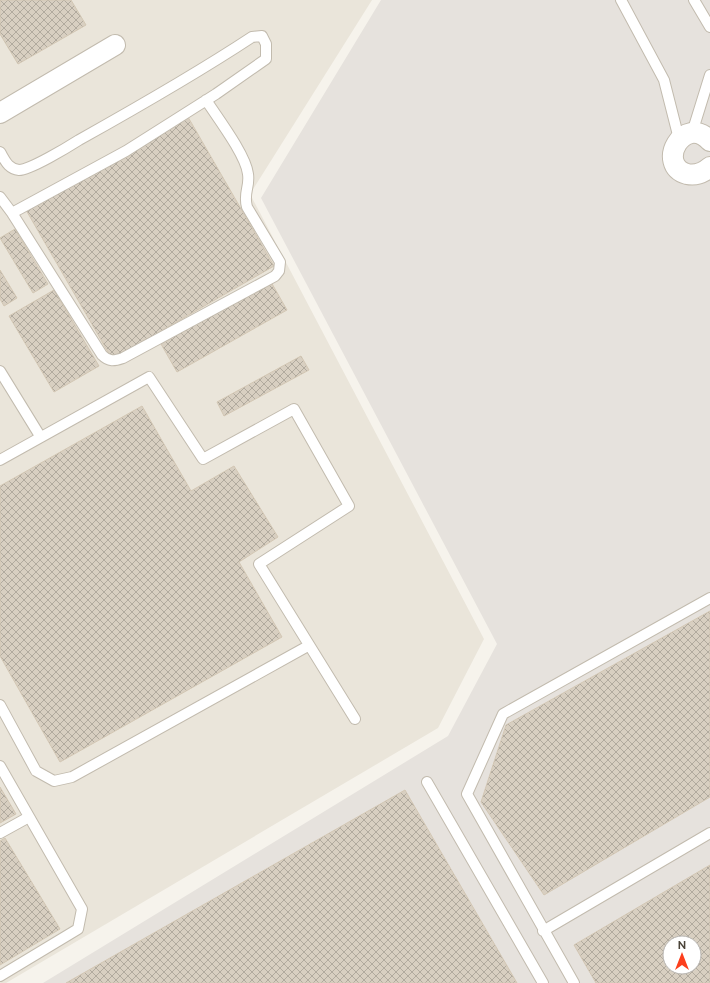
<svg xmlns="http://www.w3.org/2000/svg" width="710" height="983" font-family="Raleway,sans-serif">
  <defs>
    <pattern id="building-cross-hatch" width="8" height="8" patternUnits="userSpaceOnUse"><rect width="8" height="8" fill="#d8cfc1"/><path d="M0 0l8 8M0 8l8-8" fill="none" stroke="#b1aa9e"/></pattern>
  </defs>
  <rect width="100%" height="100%" fill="#f6f3ec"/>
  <!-- residential -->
  <path fill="#eae5da" d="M0,0H372L250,194L484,639L438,728L6,983H0Z"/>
  <!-- industrial -->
  <path fill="#e6e2dd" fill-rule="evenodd" d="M381,0H710V983H43L448,736L497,644L261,198ZM670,943H694V967H670Z"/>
  <!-- building -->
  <path fill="url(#building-cross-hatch)" stroke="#d3c7b4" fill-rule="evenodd" d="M0,0H71L86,25L18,64L0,34Z
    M188,117L274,266L112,359L26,210Z
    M15,229L48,284L33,293L0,238Z
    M0,270L17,298L4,306L0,299Z
    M271,282L287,310L177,372L161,344Z
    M54,290L99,366L54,392L9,316Z
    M301,356L309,370L224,416L217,402Z
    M142,406L191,491L234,466L278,537L239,562L282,637L60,762L0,656V486Z
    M710,611V797L544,895L481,802L506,725Z
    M0,787L16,814L0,823Z
    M405,790L517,983H66Z
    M5,838L60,929L0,965V841Z
    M710,865V983H596L574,945ZM670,943H694V967H670Z"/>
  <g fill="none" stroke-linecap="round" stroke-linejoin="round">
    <defs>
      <path id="service" d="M621,0L664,80L679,139
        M694,0L710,27
        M692,133L710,75
        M0,152C5,160 8,169 19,170C30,170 68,147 79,140C138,107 196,74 252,37L262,36L266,44V59L216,94L126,151L12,213L0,197
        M12,213L102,355C109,362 114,361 123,358L275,276L279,271L280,262L247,207C243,193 250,187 248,174C246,155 217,117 206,100
        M0,371L40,436
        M0,460L149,377L203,459L294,409L349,506L259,564L355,719
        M0,705L36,771L54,781L72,777L308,646
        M0,766L82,909L78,929L0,976
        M427,782L543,983
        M0,833L29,817
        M543,931L710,833
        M574,983L467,794L503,714L710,598"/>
      <path id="minor" d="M0,113L115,45
        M710,141C684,113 655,165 687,174C696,176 703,173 710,167"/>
    </defs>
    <!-- service casing -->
    <use href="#service" stroke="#c2bbae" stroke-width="12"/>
    <!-- minor casing -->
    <use href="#minor" stroke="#c2bbae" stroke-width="22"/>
    <!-- service -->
    <use href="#service" stroke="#fff" stroke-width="10"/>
    <!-- minor -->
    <use href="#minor" stroke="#fff" stroke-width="20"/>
  </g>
  <!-- north arrow -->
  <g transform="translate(682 955)"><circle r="19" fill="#ffffff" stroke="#b7b4b0"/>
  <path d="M0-3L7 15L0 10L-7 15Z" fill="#fc3f1d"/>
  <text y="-6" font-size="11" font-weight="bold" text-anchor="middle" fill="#4b4439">N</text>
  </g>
</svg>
